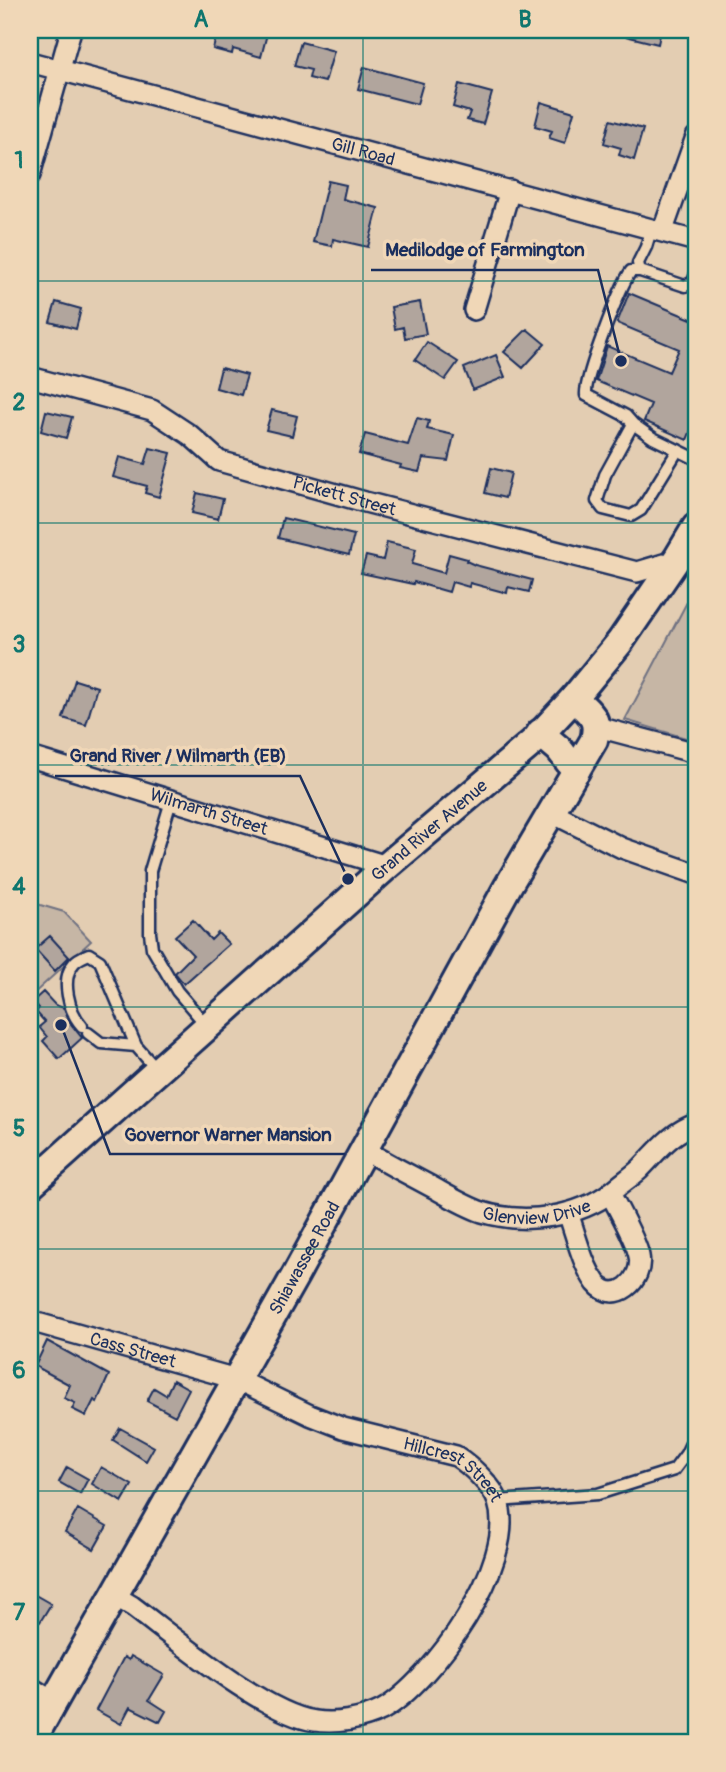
<svg xmlns="http://www.w3.org/2000/svg" width="726" height="1772" font-family="Pangolin,sans-serif">
  <rect width="100%" height="100%" fill="#e3cdb2"/>
  <filter id="ink" filterUnits="userSpaceOnUse"><feTurbulence type="fractalNoise" baseFrequency=".0143" numOctaves="2"/><feDisplacementMap in="SourceGraphic" scale="14" xChannelSelector="R" yChannelSelector="G"/><feConvolveMatrix kernelMatrix="1 2 1 2 8 2 1 2 1" color-interpolation-filters="sRGB"/></filter>
  <g filter="url(#ink)">
    <!-- green -->
    <path fill="#c6b6a5" stroke="#707282" stroke-width="2" d="M696,585V741L625,720Z
      M30,902L64,912L91,941L30,997Z"/>
    <!-- building -->
    <path fill="#b1a59d" stroke="#1b2f5e" stroke-width="2" d="M218,30H268L261,57L233,49L232,54L213,49Z
      M617,30H661L658,44L617,34Z
      M301,42L334,51L325,82L309,78L311,70L294,66Z
      M364,67L423,83L417,104L358,89Z
      M459,84L492,93L483,124L467,120L470,112L453,107Z
      M541,102L574,112L565,143L549,138L552,131L535,126Z
      M610,120L643,129L634,160L619,155L621,148L604,143Z
      M328,181L346,185L343,199L378,208L368,247L333,239L332,246L313,242Z
      M629,293L696,321V418L687,440L644,421L651,404L596,381L607,346L669,372L679,349L617,323Z
      M56,302L81,309L76,329L50,322Z
      M420,302L426,334L405,338L403,327L395,329L391,307Z
      M527,329L545,344L523,368L504,352Z
      M427,342L458,362L445,380L415,360Z
      M496,355L505,377L473,390L464,368Z
      M221,368L247,375L241,395L216,388Z
      M272,410L297,416L292,436L266,430Z
      M46,411L72,417L66,438L41,431Z
      M417,418L429,421L427,429L454,435L448,461L423,458L419,472L400,468L401,465L359,454L365,434L408,445Z
      M150,448L171,453L159,497L145,493L147,486L113,477L119,457L145,464Z
      M491,468L511,473L505,498L485,493Z
      M197,493L223,499L218,519L192,513Z
      M283,518L354,535L349,555L278,538Z
      M387,542L416,549L412,564L444,573L449,554L467,559L466,561L475,565L532,580L529,592L508,587L507,593L470,583L469,587L452,582L449,592L414,582L413,584L361,573L366,556L383,560Z
      M75,680L97,687L86,725L63,718Z
      M193,920L211,940L218,933L229,944L184,984L175,973L193,955L175,936Z
      M50,936L69,957L55,971L35,949Z
      M43,992L55,1005L64,1008L71,1024L82,1038L59,1059L43,1041L47,1037L39,1027L45,1022L36,1012L39,1008L33,1001Z
      M47,1341L109,1375L97,1402L94,1400L86,1416L72,1409L75,1403L64,1398L70,1385L35,1366Z
      M173,1380L189,1389L175,1416L147,1401L154,1388L166,1395Z
      M120,1428L154,1447L146,1461L113,1440Z
      M67,1467L88,1479L80,1494L59,1482Z
      M101,1467L132,1485L122,1502L92,1484Z
      M78,1509L107,1526L94,1549L65,1532Z
      M30,1592L51,1604L40,1622L30,1616Z
      M131,1656L164,1675L149,1700L166,1711L160,1722L130,1707L121,1724L96,1710L124,1657L129,1660Z"/>
    <g fill="none" stroke-linecap="round" stroke-linejoin="round">
      <defs>
        <path id="lane" d="M652,227L646,247L638,263L640,271L685,286L693,282L696,274
          M640,271H631C620,286 584,379 586,395L626,416L633,424L653,438L696,459
          M633,424L605,475L597,501L603,509L631,516L641,510L678,450
          M171,801L150,871V933L152,948L177,991L207,1026
          M82,1026C69,1012 60,979 74,963C77,959 84,956 89,954L100,961L136,1046L157,1070
          M88,1033L101,1043L136,1046
          M498,1501L598,1494L674,1470L686,1454L696,1433"/>
        <g id="street">
          <path id="s1" d="M30,62L696,241"/>
          <path d="M30,175L71,30"/>
          <path d="M663,230L696,137"/>
          <path d="M474,310L510,190"/>
          <path id="s2" d="M30,377L152,410L190,435L219,461L230,464L365,502L637,572L674,561"/>
          <path d="M598,727L696,753"/>
          <path id="s3" d="M30,757L387,866"/>
          <path d="M552,813L622,848L696,874"/>
          <path id="s4" d="M364,1150C387,1163 411,1176 434,1188C450,1197 465,1206 482,1212C525,1225 578,1218 614,1190C622,1183 631,1177 639,1170C657,1152 671,1132 696,1124"/>
          <path d="M568,1213C576,1235 582,1264 596,1283C615,1306 644,1280 639,1256C636,1240 618,1209 610,1193"/>
          <path id="s5" d="M30,1321L236,1379L310,1415L343,1428L456,1456C470,1465 493,1486 498,1502C518,1562 432,1682 382,1710C362,1720 336,1724 315,1721C264,1714 175,1638 132,1606L115,1596"/>
          <path d="M30,1687L54,1702"/>
        </g>
        <g id="secondary">
          <path d="M540,733L559,749L576,771"/>
          <path id="s6" d="M30,1185L387,866L533,742L574,698L620,642L678,557L696,527"/>
          <path id="s7" d="M31,1742L296,1274L508,886L594,740C600,717 589,713 574,698"/>
        </g>
      </defs>
      <!-- lane casing -->
      <use href="#lane" stroke="#1b2f5e" stroke-width="15"/>
      <!-- street casing -->
      <use href="#street" stroke="#1b2f5e" stroke-width="24"/>
      <!-- secondary casing -->
      <use href="#secondary" stroke="#1b2f5e" stroke-width="32"/>
      <!-- lane -->
      <use href="#lane" stroke="#f0d7b7" stroke-width="10"/>
      <!-- street -->
      <use href="#street" stroke="#f0d7b7" stroke-width="19"/>
      <!-- secondary -->
      <use href="#secondary" stroke="#f0d7b7" stroke-width="26"/>
    </g>
  </g>
  <!-- grid -->
  <path fill="none" stroke="#0f766e" stroke-width="2" stroke-opacity="0.55" d="M363,30V1742M30,281H696M30,523H696M30,765H696M30,1007H696M30,1249H696M30,1491H696"/>
  <g text-anchor="middle" stroke-width="7" stroke-linejoin="round" paint-order="stroke">
    <!-- street labels -->
    <g font-size="18" fill="#1b2f5e" stroke="#f0d7b7">
      <text dy="6" stroke="none"><textPath href="#s1" startOffset="345">Gill Road</textPath></text>
      <text dy="6" stroke="none"><textPath href="#s2" startOffset="341">Pickett Street</textPath></text>
      <text dy="6" stroke="none"><textPath href="#s3" startOffset="187">Wilmarth Street</textPath></text>
      <text dy="6" stroke="none"><textPath href="#s6" startOffset="534">Grand River Avenue</textPath></text>
      <text dy="6" stroke="none"><textPath href="#s4" startOffset="189">Glenview Drive</textPath></text>
      <text dy="6" stroke="none"><textPath href="#s7" startOffset="556">Shiawassee Road</textPath></text>
      <text dy="6" stroke="none"><textPath href="#s5" startOffset="107">Cass Street</textPath></text>
      <text dy="6" stroke="none"><textPath href="#s5" startOffset="452">Hillcrest Street</textPath></text>
    </g>
  </g>
  <!-- callouts -->
  <path fill="none" stroke="#1b2f5e" stroke-width="2.5" d="M621 361L598 270H371M348 879L300 776H55M61 1025L110 1154H345"/>
  <g fill="#1b2f5e" stroke="#f0d7b7" stroke-width="2.5">
    <circle cx="621" cy="361" r="7"/>
    <circle cx="348" cy="879" r="7"/>
    <circle cx="61" cy="1025" r="7"/>
  </g>
  <g font-size="19" text-anchor="middle" font-weight="bold" fill="#1b2f5e" stroke="#f0d7b7" stroke-width="7" stroke-linejoin="round" paint-order="stroke">
    <text x="485" y="256">Medilodge of Farmington</text>
    <text x="178" y="762">Grand River / Wilmarth (EB)</text>
    <text x="228" y="1141">Governor Warner Mansion</text>
  </g>
  <!-- margin -->
  <rect width="726" height="1772" fill="none" stroke="#f0d7b7" stroke-width="77"/>
  <rect x="38" y="38" width="650" height="1696" fill="none" stroke="#0f766e" stroke-width="2.5"/>
  <g font-size="23" text-anchor="middle" font-weight="bold" fill="#0f766e">
    <text x="201" y="27">A</text>
    <text x="525" y="27">B</text>
    <text x="19" y="168">1</text>
    <text x="19" y="410">2</text>
    <text x="19" y="652">3</text>
    <text x="19" y="894">4</text>
    <text x="19" y="1136">5</text>
    <text x="19" y="1378">6</text>
    <text x="19" y="1620">7</text>
  </g>
</svg>
